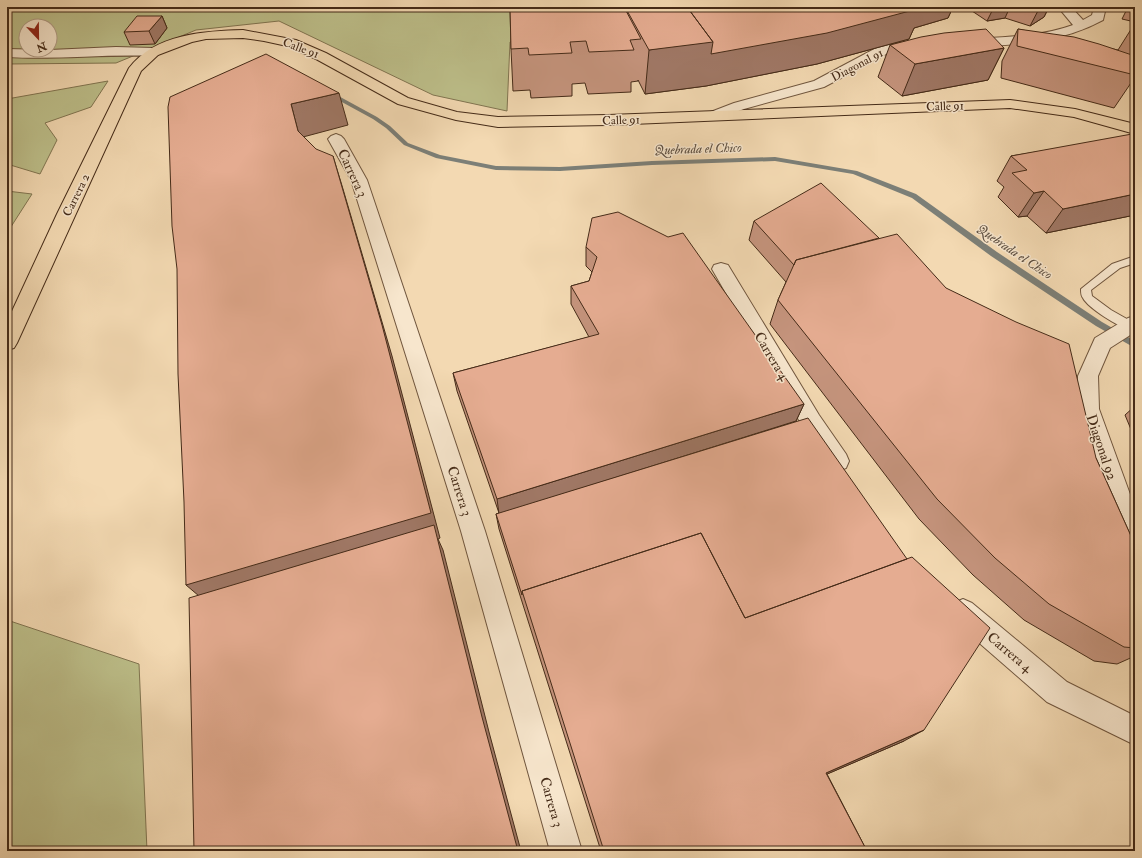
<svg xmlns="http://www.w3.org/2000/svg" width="1142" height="858" font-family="'IM FELL Double Pica',serif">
  <rect width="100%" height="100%" fill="#f3d9b2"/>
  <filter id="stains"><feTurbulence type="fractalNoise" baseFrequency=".005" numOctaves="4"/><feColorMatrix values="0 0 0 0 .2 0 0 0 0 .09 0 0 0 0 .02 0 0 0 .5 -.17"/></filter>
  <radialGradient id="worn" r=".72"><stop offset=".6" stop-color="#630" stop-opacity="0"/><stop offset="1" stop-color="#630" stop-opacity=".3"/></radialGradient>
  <!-- green -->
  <path fill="#bdbf8a" stroke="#817551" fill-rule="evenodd" d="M7,7H721L510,42L507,111L433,95L279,21L196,30L116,63L7,64ZM26,26H50V50H26Z
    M108,81L91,107L45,123L57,140L40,174L7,164V99Z
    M7,191L32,194L7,233Z
    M7,620L139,664L147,851H7Z"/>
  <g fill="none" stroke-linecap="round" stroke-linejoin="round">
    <!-- stream -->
    <path fill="#7c7f77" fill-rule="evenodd" d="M329,93H333L377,117L390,126L408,143L440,155L496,166L560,167L652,161L775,157L857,171L916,194L997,252L1102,322L1135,341V348L1096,326L991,256L912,198L853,174L775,161L652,165L560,171L496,170L436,158L404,145L386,128L373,119L329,95Z"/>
    <defs>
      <path id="service" d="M1135,256V263L1120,268L1091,290L1092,296L1111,310L1134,323L1135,327L1130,330C1119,327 1088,308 1083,298C1081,296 1081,292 1081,289L1112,264Z"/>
      <path id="minor" d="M1058,7H1071L1083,20L1092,15L1094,7H1106L1103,20C1061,43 1015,45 968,47L963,46L961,43L963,40L968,39C1003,37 1040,37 1073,25Z
        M918,40L923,41L925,44L923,47L890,52L824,87L744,109L713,120L708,119L706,116L708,113L734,103L814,81L880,46Z
        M116,47L153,48L158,49L160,52L158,55L153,56C104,54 56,60 7,57V49L50,50Z
        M1105,64L1135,77V86L1100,71L1098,68L1100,65Z
        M336,134L341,136L344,139L367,180L485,531L582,851H550L461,531L351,180L328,139L331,136Z
        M721,263L728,265L819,415L846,454L849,461L846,468L838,471L830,468L803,427L712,269L714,265Z
        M1135,316V332L1110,348L1098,376L1099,409L1135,508V552L1126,549L1123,541L1077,409L1078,376L1095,338L1128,318Z
        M963,599L972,603L1067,682L1135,716V745L1047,702L954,621L950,612L954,603Z"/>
      <path id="primary" d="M243,30L296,40L326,53L408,98L457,112L498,117L608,115L1010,100L1075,109L1135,124V134L1074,117L1010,108L608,125L498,127L456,120L398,104L316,59L287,46L264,41L243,38L206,39L192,42L158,55L141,71L17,343L14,348L7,350V322L57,214L129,68C155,34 204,31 243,30Z"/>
    </defs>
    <!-- service casing -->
    <use href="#service" stroke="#70563e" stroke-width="2"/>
    <!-- minor casing -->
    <use href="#minor" stroke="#70563e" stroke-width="2"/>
    <!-- primary casing -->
    <use href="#primary" stroke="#452b18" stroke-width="2"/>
    <!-- service -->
    <use href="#service" fill="#f7e6cd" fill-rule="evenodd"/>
    <!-- minor -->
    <use href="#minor" fill="#f7e6cd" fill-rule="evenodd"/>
    <!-- primary -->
    <use href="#primary" fill="#f3d9b2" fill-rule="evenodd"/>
  </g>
  <!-- wall -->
  <path fill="#c5947d" stroke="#452b18" d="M510,7H953L948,18L914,28L909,39L817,64L706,86L645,94L638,80V81L631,82V92L588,94L585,83L572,84V96L531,98L530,90L513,91L511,49Z
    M966,7H1049L1044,17L1030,26L1005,18L987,21Z
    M1128,7H1135V22L1122,19Z
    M162,16L167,28L155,44L130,45L124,32Z
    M1135,23V77L1114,108L1001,78L1002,61L1018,29L1118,50Z
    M890,45L1004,48L988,80L902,96L878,77Z
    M1135,136V215L1046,233L1027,216L1018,217L998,197L1004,187L997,181L1011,156Z
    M754,221L1096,458L1135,545V656L1117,664L1094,661L1024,620L973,575L919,519L770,324L778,300L786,282L749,240Z
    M586,247L804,404L796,421L743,438L904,741L827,774L867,851H601L524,608L499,529L496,514L499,513L457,391L453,373L589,337L571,304V286L589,281L592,272L586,266Z
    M1135,406V439L1125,415Z"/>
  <!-- shaded-wall -->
  <path fill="#a07866" stroke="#452b18" d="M908,7H953L948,18L914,28L909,39L817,64L706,86L645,94L649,50Z
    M994,7H1010L1005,18L987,21Z
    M1040,7H1049L1044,17L1030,26Z
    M162,16L167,28L155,44L149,31Z
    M1004,48L988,80L902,96L915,64Z
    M339,93L348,125L303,137L298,131L291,104Z
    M333,156L343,189L392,356L440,538L438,539L443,550L489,732L521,851H518L212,607L186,585Z
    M1044,191L1027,216L1018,217L1034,193Z
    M1135,194V215L1046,233L1063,209Z
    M804,404L796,421L499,514L497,499Z
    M924,730L904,741L811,781L826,773Z"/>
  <!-- building -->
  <path fill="#e5ac91" stroke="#452b18" d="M510,7H624L641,39L630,40L634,50L589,52L586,41L570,42L572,53L529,55L528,48L511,49Z
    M625,7H687L713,42L649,50Z
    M687,7H920L921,8L827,33L711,54L713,42Z
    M137,16H162L149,31L124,32Z
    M986,29L1004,48L915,64L890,45L921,37L944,33Z
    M1018,29L1074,37L1099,44L1135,56V75L1017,46Z
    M266,54L339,93L291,104L298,131L316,149L333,156L382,325L431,513L186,585L184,502L178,374L177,269L172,226L168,107L170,97Z
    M1132,134L1135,136V194L1063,209L1044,191L1034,193L1012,173L1027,170L1011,156Z
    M821,183L879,238L796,260L794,265L754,221Z
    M618,212L668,237L683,233L804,404L497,499L453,373L599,334L571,286L589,281L597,257L586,247L592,218Z
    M897,234L946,288L1016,322L1069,344L1096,458L1135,545V648L1124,647L1049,604L995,558L937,499L778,300L796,260Z
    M808,418L907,559L745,618L701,533L522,591V595L496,514Z
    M434,525L482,717L518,851H194L189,598Z
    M701,533L745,618L912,557L990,628L924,730L826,773L867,851H604L522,591Z"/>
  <g text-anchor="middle" stroke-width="3" stroke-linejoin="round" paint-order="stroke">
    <!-- far-street labels -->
    <g font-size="12" fill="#452b18" stroke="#f7e6cd">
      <text transform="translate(301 48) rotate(20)" y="4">Calle 91</text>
      <text transform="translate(857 65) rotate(-28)" y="4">Diagonal 91</text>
      <text transform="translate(945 106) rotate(-2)" y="4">Calle 91</text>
      <text transform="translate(621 120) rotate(-2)" y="4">Calle 91</text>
      <text transform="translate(76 195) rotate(-64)" y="4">Carrera 2</text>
    </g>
    <!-- far-water labels -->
    <g font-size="13" font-style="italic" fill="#5c4e40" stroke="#f7e6cd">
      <text transform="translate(698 148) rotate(-2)" y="5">Quebrada el Chico</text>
      <text transform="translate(1015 251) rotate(34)" y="5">Quebrada el Chico</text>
    </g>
    <!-- street labels -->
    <g font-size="14" fill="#452b18" stroke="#f7e6cd">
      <text transform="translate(353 173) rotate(65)" y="5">Carrera 3</text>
      <text transform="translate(772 356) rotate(59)" y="5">Carrera 4</text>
      <text transform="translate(1102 447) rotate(71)" y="5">Diagonal 92</text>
      <text transform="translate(460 491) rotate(72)" y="5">Carrera 3</text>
      <text transform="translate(1010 652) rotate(40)" y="5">Carrera 4</text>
      <text transform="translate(552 802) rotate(74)" y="5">Carrera 3</text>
    </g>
  </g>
  <!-- margin -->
  <rect width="1142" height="858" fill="none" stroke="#f3d9b2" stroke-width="24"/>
  <rect x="8" y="8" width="1126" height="842" fill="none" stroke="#452b18" stroke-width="2"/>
  <rect x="12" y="12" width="1118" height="834" fill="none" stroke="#452b18"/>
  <!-- north arrow -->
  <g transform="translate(38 38) rotate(158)"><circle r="19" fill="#f7e6cd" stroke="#b09b85"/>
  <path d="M0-3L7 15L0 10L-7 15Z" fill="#8f2418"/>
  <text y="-6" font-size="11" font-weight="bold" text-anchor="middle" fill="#452b18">N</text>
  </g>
  <rect width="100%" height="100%" filter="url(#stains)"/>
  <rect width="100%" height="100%" fill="url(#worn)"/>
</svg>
